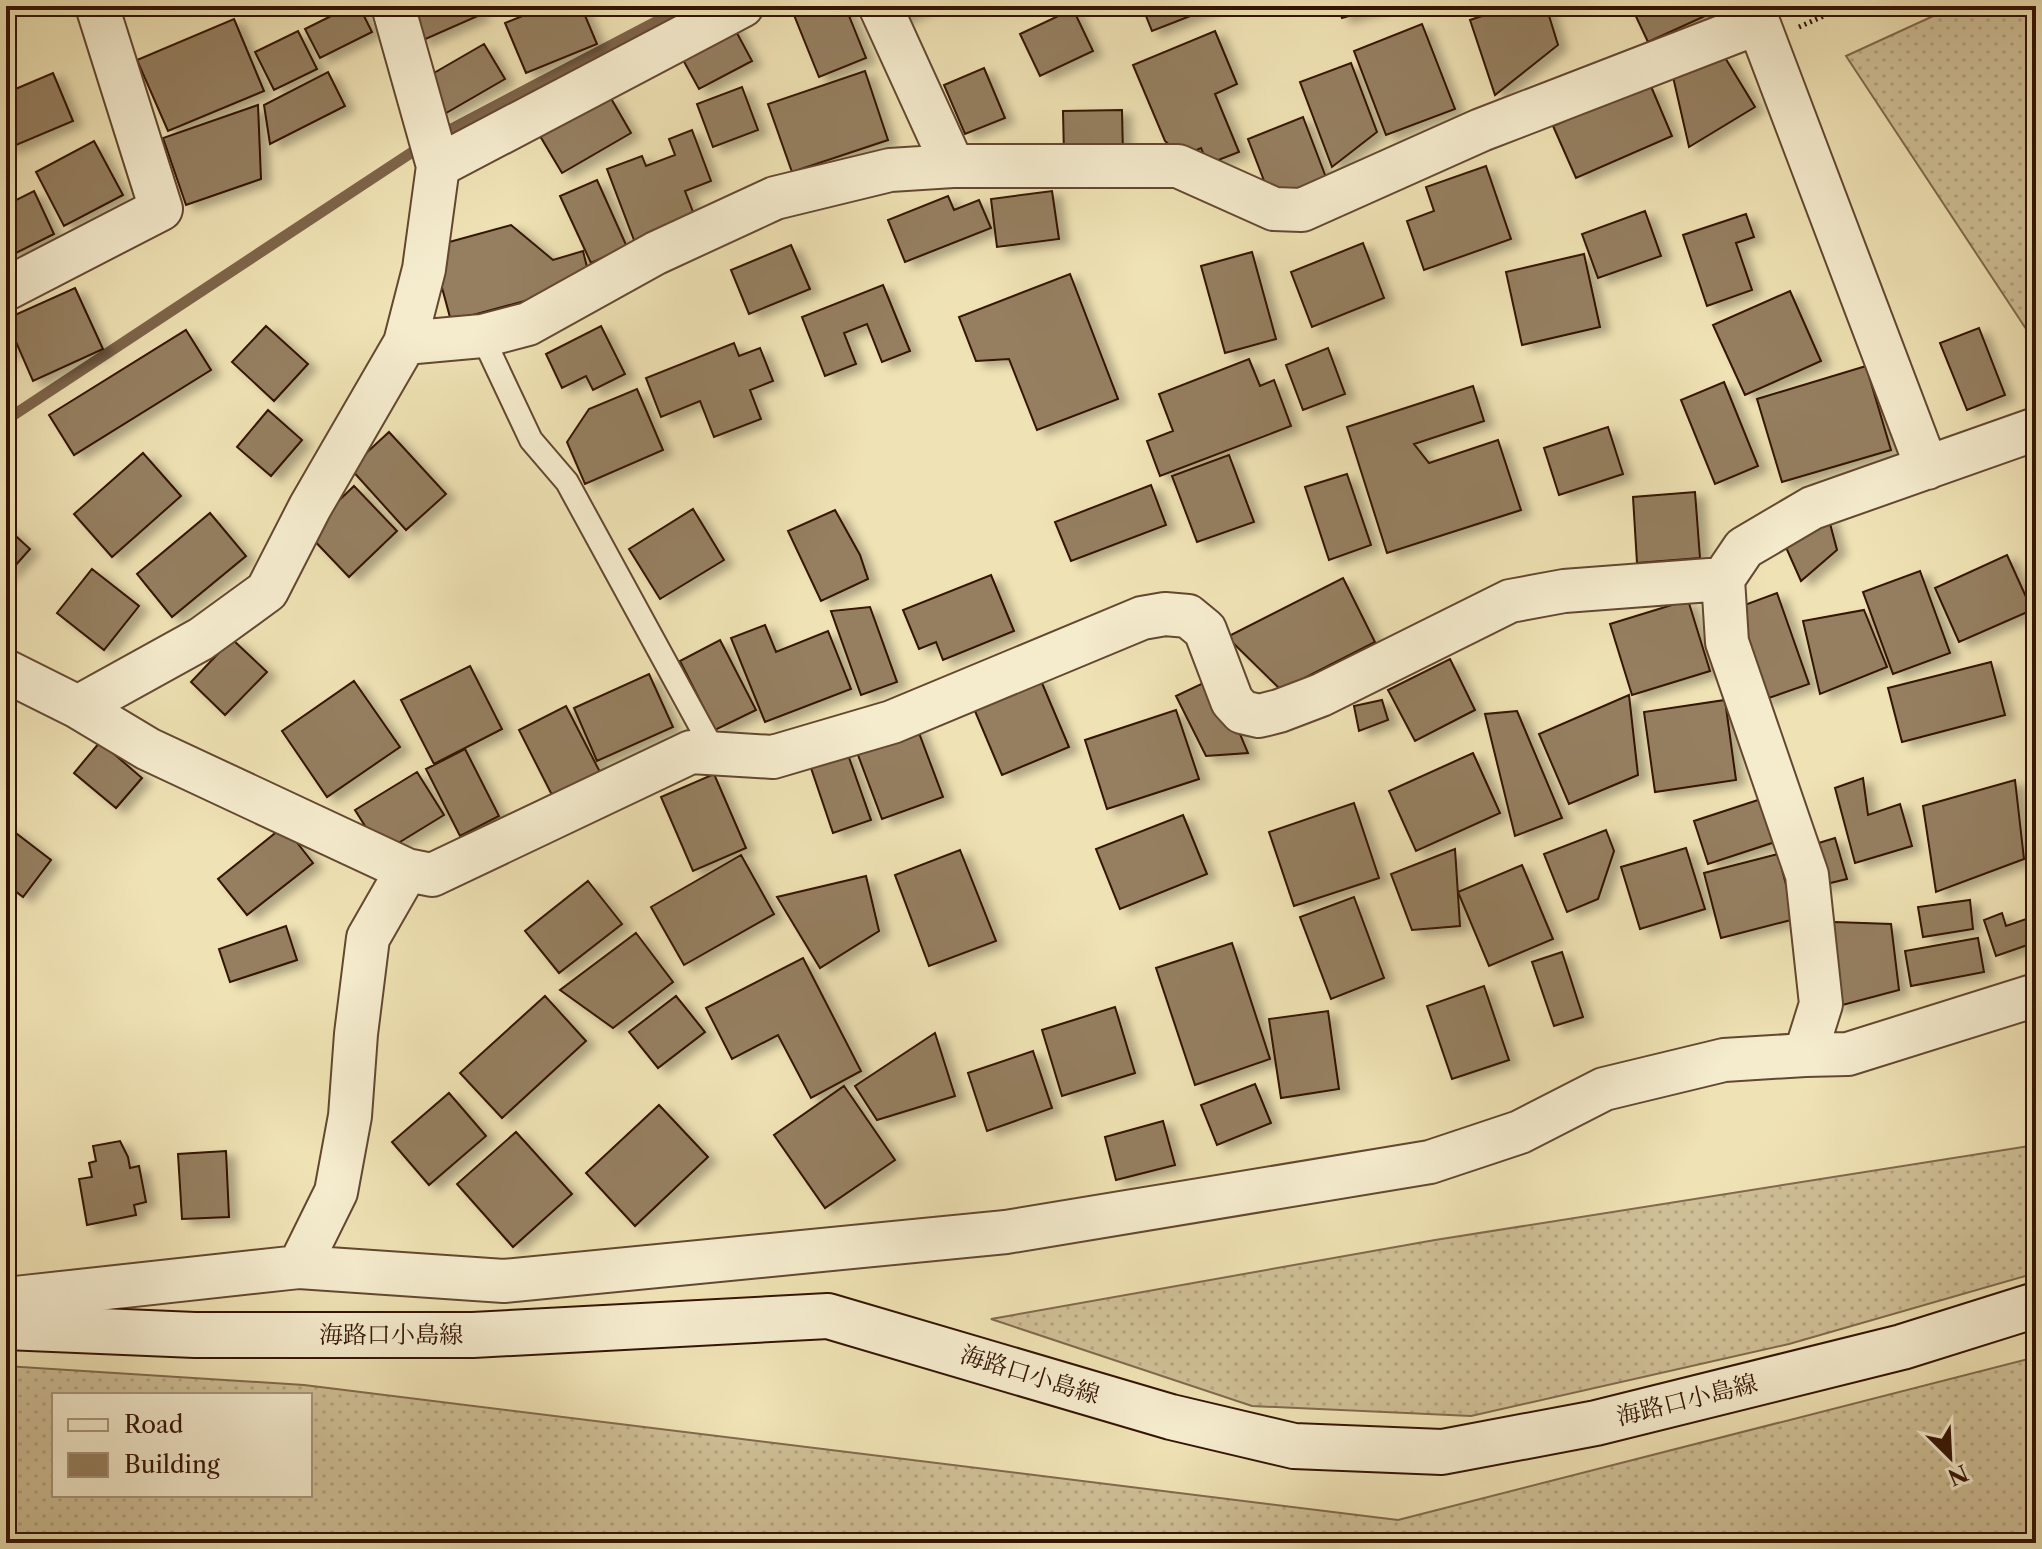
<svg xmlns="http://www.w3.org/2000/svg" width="2042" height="1549" font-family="'Libre Caslon Text','Noto Serif JP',serif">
  <defs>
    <pattern id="grass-dots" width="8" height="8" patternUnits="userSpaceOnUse" patternTransform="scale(2)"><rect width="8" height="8" fill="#cfbf96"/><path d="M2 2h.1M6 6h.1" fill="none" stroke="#b2a380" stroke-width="1.8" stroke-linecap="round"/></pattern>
    <filter id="shadow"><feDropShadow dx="9" dy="5" stdDeviation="4" flood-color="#0004"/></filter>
  </defs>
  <rect width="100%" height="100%" fill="#efe2b4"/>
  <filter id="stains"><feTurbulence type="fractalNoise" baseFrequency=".0025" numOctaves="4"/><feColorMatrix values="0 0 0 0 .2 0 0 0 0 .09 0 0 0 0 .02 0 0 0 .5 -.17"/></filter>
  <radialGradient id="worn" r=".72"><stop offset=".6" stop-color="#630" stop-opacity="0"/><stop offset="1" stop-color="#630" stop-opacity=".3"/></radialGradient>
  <!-- grass -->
  <path fill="url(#grass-dots)" stroke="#82694d" stroke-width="2" fill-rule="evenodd" d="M1955,6H2036V344L1846,56Z
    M2036,1145V1273L1789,1344L1471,1416L1252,1406L991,1319L1435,1240Z
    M2036,1357V1543H6V1366L304,1385L1398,1520ZM54,1395H310V1495H54Z"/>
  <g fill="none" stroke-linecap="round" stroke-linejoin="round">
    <!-- stream -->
    <path stroke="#7e654a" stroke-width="11" d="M438,136L686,6
      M6,420L423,145"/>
  </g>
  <!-- building -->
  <path fill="#957f60" stroke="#341304" stroke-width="2" filter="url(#shadow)" d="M351,6H359L372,32L320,58L305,29Z
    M405,6H476L480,15L421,41Z
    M547,6H581L597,44L526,73L505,23Z
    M816,6H845L866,58L819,77L794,15Z
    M889,6H928L896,21Z
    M1142,6H1216L1152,31Z
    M1338,6H1382L1342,18Z
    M1512,6H1546L1558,45L1495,95L1470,20Z
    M1631,6H1727L1648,42Z
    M1073,9L1093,51L1040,76L1020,34Z
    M234,19L264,91L168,131L137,60Z
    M730,20L752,61L699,89L677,49Z
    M1422,24L1455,109L1386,135L1354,51Z
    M298,31L317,69L274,90L255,52Z
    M1215,31L1237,84L1215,94L1239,152L1208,164L1201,148L1182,156L1165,141L1133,65Z
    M484,44L505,79L441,116L420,81Z
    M1724,56L1755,107L1689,147L1671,68Z
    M1351,63L1377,132L1332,167L1300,82Z
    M984,68L1005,118L965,134L944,85Z
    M865,71L888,140L792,172L768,104Z
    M328,72L345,106L270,144L264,105Z
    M53,73L73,121L9,148L6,140V93Z
    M1650,84L1672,136L1576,178L1553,126Z
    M742,87L758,130L713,147L697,104Z
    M609,95L631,133L562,173L540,136Z
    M258,105L261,179L186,205L163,138Z
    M1122,110L1123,154L1064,156L1063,111Z
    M1303,117L1330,188L1268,191L1248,139Z
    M692,130L711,181L685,191L698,225L637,248L607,169L642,156L646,166L675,155L669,139Z
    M94,141L123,195L64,226L36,172Z
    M1486,166L1511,239L1424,270L1407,221L1434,211L1426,187Z
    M597,180L627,247L591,263L560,196Z
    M34,191L54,234L6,258V205Z
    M1052,191L1059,239L997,247L991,199Z
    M948,196L954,210L979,200L991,228L905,262L888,220Z
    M1645,211L1661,256L1598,278L1582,234Z
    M1746,214L1754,237L1736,243L1752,290L1707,306L1683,235Z
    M511,225L553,260L583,251L591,283L451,321L431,247Z
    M1363,243L1384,298L1312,327L1291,272Z
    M791,245L810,289L749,314L731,270Z
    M1252,252L1276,339L1225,353L1201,266Z
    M1584,254L1600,327L1522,345L1506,272Z
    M1070,274L1118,399L1037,430L1009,359L976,361L959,317Z
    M883,285L910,351L882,362L867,324L844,333L856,364L825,376L802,317Z
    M75,288L103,349L33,381L6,319Z
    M1790,291L1821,361L1745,395L1713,325Z
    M266,326L308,364L274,401L232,362Z
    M601,326L625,374L593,390L586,376L562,388L546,354Z
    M1979,328L2005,395L1967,410L1940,343Z
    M186,330L211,370L74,455L49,415Z
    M6,334L13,348L6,355Z
    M734,343L739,356L760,348L773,381L750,390L761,419L714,437L700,401L661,417L646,378Z
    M1328,348L1345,394L1303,410L1286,365Z
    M1249,359L1260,386L1274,380L1291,426L1160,476L1147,441L1173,431L1159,394Z
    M1866,366L1891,450L1782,482L1757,399Z
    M1724,382L1758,466L1715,484L1681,400Z
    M1473,386L1484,421L1414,444L1429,463L1498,440L1521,510L1387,553L1347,427Z
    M637,389L663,450L585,484L567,442L589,409Z
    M268,410L302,440L271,476L237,447Z
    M1608,427L1623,474L1559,495L1544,448Z
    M389,432L446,494L406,530L350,468Z
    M143,453L181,496L112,557L74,514Z
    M1229,455L1254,522L1197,542L1172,476Z
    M1347,474L1371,545L1329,560L1305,487Z
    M1151,485L1166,525L1071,561L1055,522Z
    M354,486L397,531L349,577L306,532Z
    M1695,492L1700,558L1637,563L1633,497Z
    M693,509L724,560L660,599L629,549Z
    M835,510L860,555L868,579L821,601L788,531Z
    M210,513L246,556L172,617L137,574Z
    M1828,516L1837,550L1801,581L1784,543Z
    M6,527L30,549L6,576Z
    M2007,555L2032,610L1959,642L1935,588Z
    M92,569L139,606L104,650L57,613Z
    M1920,571L1950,653L1893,674L1863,592Z
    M991,575L1014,631L943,660L936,642L919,649L903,610Z
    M1343,578L1375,642L1281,690L1227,637Z
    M1777,593L1809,684L1763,700L1731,610Z
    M1688,600L1710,671L1632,695L1610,624Z
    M870,607L897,682L861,695L831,611Z
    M1864,610L1887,667L1820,694L1803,621Z
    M765,625L776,652L828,631L851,689L765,722L731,638Z
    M232,639L267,672L225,715L191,682Z
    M720,640L756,710L715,730L680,661Z
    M1450,659L1475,710L1415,741L1388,690Z
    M1991,662L2005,715L1902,742L1888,688Z
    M470,666L502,729L434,764L401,700Z
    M649,674L673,727L597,761L574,708Z
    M1039,676L1069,747L1002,775L972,704Z
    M1216,677L1248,753L1206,756L1176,696Z
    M354,681L400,747L327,797L282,731Z
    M1629,695L1638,775L1569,804L1539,734Z
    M1382,700L1388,720L1359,731L1354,706Z
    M1725,700L1736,780L1655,792L1644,712Z
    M566,706L602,776L555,801L519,730Z
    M1176,710L1199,779L1107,809L1085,740Z
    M1517,711L1562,818L1515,836L1485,714Z
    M916,725L943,797L882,819L855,747Z
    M100,742L142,778L116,808L74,773Z
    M465,749L499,816L460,836L426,769Z
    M846,749L871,820L833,833L809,762Z
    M1473,753L1500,813L1416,851L1389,791Z
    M417,772L444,815L382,853L355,810Z
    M714,774L746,848L693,871L661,797Z
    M1863,778L1868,815L1900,804L1912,846L1855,863L1835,788Z
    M2015,780L2024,859L1936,892L1923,806Z
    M1761,799L1775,842L1708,864L1694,821Z
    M1354,803L1379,878L1294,906L1269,832Z
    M1183,815L1207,874L1120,909L1096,849Z
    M284,826L313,863L247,915L218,879Z
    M8,827L51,860L23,897L6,884V830Z
    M1606,830L1614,851L1598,899L1567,912L1544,854Z
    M1835,838L1847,879L1818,886L1812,845Z
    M1686,848L1705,909L1640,929L1621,867Z
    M1455,849L1460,926L1412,930L1391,874Z
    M960,850L996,941L929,966L895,875Z
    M1778,854L1795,919L1721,938L1704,873Z
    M741,855L774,914L684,965L651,907Z
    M1522,865L1553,939L1489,966L1458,892Z
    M866,876L879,931L820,968L777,897Z
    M588,881L622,924L559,973L525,931Z
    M1354,897L1384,978L1331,999L1300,917Z
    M1970,900L1973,929L1923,937L1918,907Z
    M2002,913L2006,926L2029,918L2036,942L1996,956L1984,920Z
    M1834,922L1891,924L1899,990L1835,1007Z
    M286,926L297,960L230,982L219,949Z
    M636,933L673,982L613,1028L560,990Z
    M1978,938L1984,972L1911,986L1905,951Z
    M1232,943L1270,1059L1195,1085L1156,968Z
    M1562,952L1583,1017L1554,1026L1532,962Z
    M803,958L861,1071L811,1098L778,1035L732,1059L706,1008Z
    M1484,986L1509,1060L1452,1079L1427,1006Z
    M545,996L586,1041L502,1118L460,1073Z
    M676,996L705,1032L658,1068L629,1032Z
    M1115,1007L1135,1073L1062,1096L1042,1030Z
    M1328,1011L1339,1089L1281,1098L1269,1019Z
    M935,1033L955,1096L877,1120L855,1086Z
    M1033,1051L1052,1108L987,1131L968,1073Z
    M1255,1084L1271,1123L1217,1145L1201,1105Z
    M844,1086L895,1160L825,1208L774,1135Z
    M449,1093L486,1136L429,1185L392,1142Z
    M659,1105L708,1157L635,1226L586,1173Z
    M1163,1121L1175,1165L1116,1180L1105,1137Z
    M516,1132L572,1194L513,1247L457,1184Z
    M120,1141L128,1157L130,1168L139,1166L146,1202L134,1205L136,1215L87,1225L79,1179L92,1177L89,1163L96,1161L93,1146Z
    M226,1151L229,1217L182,1219L178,1154Z"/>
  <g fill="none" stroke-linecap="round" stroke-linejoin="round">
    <defs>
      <path id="service" d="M482,336L531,440L567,482L715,753"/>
      <path id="minor" d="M880,6L953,166
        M1752,6L1927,468
        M438,166L742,6
        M6,289L161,209L97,6
        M405,343L482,336L528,324L656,253L775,198L890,170L953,166H1178L1274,209L1302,210L1481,130L1758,23
        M6,671L78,707L148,749L407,870L432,875L691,752L773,757L892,722L1142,618L1165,614L1188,616L1205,630L1232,701L1242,712L1259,716L1279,711L1321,695L1510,601L1564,591L1723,579
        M78,707L201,639L267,591L310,507L405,343L424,269L438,166L393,6
        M1805,1055L1848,1054L2036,995
        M299,1267L504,1281L1006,1232L1430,1162L1520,1132L1604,1089L1724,1060L1805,1055L1821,1004L1807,875L1727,642L1723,579L1744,548L1812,508L2036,429
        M6,1299L299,1267L336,1192L350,1116L356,1034L368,938L407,870"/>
      <path id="secondary" d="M6,1327L195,1335H473L828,1316L1171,1417L1294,1446L1442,1452L1596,1423L1902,1347L2036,1305"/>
    </defs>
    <!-- service casing -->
    <use href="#service" stroke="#634730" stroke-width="26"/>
    <!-- minor casing -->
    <use href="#minor" stroke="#634730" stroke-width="46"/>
    <!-- secondary casing -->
    <use href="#secondary" stroke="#341304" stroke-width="48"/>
    <!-- path -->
    <path stroke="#341304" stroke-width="5" stroke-dasharray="2 4" stroke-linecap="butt" d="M1799,27L1846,6"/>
    <!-- service -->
    <use href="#service" stroke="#f5ecce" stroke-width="22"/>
    <!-- minor -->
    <use href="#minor" stroke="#f5ecce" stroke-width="42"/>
    <!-- secondary -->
    <use href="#secondary" stroke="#f5ecce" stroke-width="44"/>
  </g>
  <g text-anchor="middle" stroke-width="6" stroke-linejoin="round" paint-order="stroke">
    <!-- street labels -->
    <g font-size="24" fill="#341304" stroke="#f5ecce">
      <text x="391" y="1343">海路口小島線</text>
      <text transform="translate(1030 1375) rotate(17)" y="8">海路口小島線</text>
      <text transform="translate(1687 1400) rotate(-14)" y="8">海路口小島線</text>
    </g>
  </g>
  <!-- margin -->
  <rect width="2042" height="1549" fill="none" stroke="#efe2b4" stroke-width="32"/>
  <rect x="8" y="8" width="2026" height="1533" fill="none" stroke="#341304" stroke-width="4"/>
  <rect x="16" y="16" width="2010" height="1517" fill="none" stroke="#341304" stroke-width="2"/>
  <!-- legend -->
  <rect x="52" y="1393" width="260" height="104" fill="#f5ecce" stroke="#a8957d" stroke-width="2"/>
  <rect x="68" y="1419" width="40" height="12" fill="#f5ecce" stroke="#a8957d" stroke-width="2"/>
  <text x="124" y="1433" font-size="24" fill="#341304">Road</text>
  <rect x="68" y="1453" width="40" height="24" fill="#957f60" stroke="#a8957d" stroke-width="2"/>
  <text x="124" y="1473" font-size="24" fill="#341304">Building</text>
  <!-- north arrow -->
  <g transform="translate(1950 1457) rotate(156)" stroke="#f5ecce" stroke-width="6" paint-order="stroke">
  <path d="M0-6L14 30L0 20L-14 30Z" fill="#341304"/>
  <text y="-12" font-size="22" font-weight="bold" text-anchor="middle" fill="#341304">N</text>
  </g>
  <rect width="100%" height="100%" filter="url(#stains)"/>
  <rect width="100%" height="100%" fill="url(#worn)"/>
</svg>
